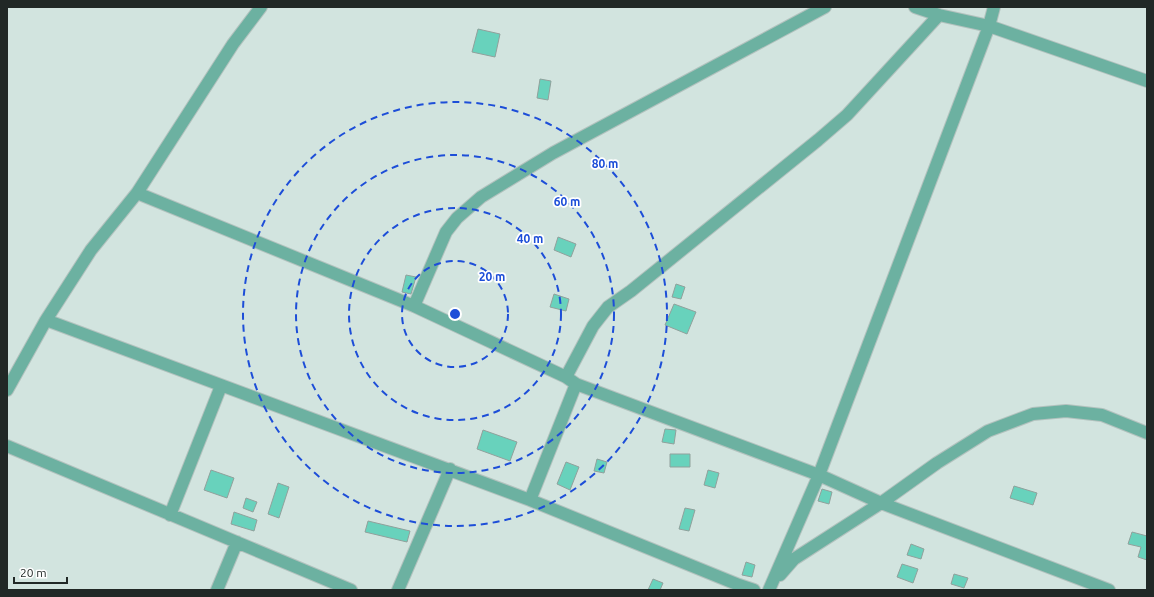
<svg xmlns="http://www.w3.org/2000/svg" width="1154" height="597" font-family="Ubuntu,sans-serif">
  <rect width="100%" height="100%" fill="#d2e4df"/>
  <!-- building -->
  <path fill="#68d2bc" stroke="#90a19c" d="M478,29L500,34L495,57L472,52Z
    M540,79L551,81L548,100L537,98Z
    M558,237L576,244L571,257L554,250Z
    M406,275L416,277L411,294L402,292Z
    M676,284L685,287L681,299L672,297Z
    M554,294L569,299L566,311L550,307Z
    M674,304L696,312L687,334L665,325Z
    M665,429L676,430L674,444L662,442Z
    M483,430L517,442L510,461L477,449Z
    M670,454H690V467H670Z
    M597,459L607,462L604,473L594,471Z
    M566,462L579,467L570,490L557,484Z
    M211,470L234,478L227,498L204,490Z
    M708,470L719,473L715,488L704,485Z
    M278,483L289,487L279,518L268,514Z
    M1014,486L1037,493L1033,505L1010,498Z
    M822,489L832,492L829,504L818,501Z
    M246,498L257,502L253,512L243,508Z
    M685,508L695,510L689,531L679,529Z
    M234,512L257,520L254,531L231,524Z
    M368,521L410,531L407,542L365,532Z
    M1132,532L1147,536V560L1138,557L1141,547L1128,544Z
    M911,544L924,549L921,559L907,555Z
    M746,562L755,565L752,577L742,575Z
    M902,564L918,569L913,583L897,577Z
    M954,574L968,578L964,588L951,584Z
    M653,579L663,583L660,590H648Z"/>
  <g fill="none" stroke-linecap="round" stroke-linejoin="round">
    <defs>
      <path id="minor" d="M915,7L939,15L989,26L1147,81
        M137,193L414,306L566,377L576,384L819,475L881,503L1109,590
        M414,306L446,232L457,218L481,197L553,153L825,7
        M46,320L530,500L739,585L754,590
        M566,377L593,326L608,307L631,291L818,140L847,115L939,15
        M7,390L46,320L91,250L137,193L233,44L261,7
        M7,446L351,590
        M530,500L576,384
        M170,515L221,386
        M780,575L794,559L881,503L937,463L988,431L1033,414L1066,411L1102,415L1147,433
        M217,590L237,542
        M398,590L450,469
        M769,590L819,475L989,26L994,7"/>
    </defs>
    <!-- minor casing -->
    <use href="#minor" stroke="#b2c2be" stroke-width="14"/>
    <!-- minor -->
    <use href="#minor" stroke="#6cb1a1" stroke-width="12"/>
  </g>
  <!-- distance rings -->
  <g fill="none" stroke="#1d4ed8" stroke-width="2" stroke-dasharray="7 5">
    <circle cx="455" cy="314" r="53"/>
    <circle cx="455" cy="314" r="106"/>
    <circle cx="455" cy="314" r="159"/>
    <circle cx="455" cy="314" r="212"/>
  </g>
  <circle cx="455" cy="314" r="6" fill="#1d4ed8" stroke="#fff" stroke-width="2"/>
  <g font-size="12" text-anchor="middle" font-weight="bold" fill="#1d4ed8" stroke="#fff" stroke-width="3.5" stroke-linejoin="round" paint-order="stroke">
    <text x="605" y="168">80 m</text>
    <text x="567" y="206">60 m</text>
    <text x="530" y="243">40 m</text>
    <text x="492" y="281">20 m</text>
  </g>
  <!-- border -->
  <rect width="1154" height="597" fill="none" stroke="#212826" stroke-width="16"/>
  <!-- scale -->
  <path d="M14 577v6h53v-6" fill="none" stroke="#212826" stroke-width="2"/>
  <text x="20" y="577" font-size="12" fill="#212826" stroke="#ffffff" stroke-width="3" paint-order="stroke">20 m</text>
</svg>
